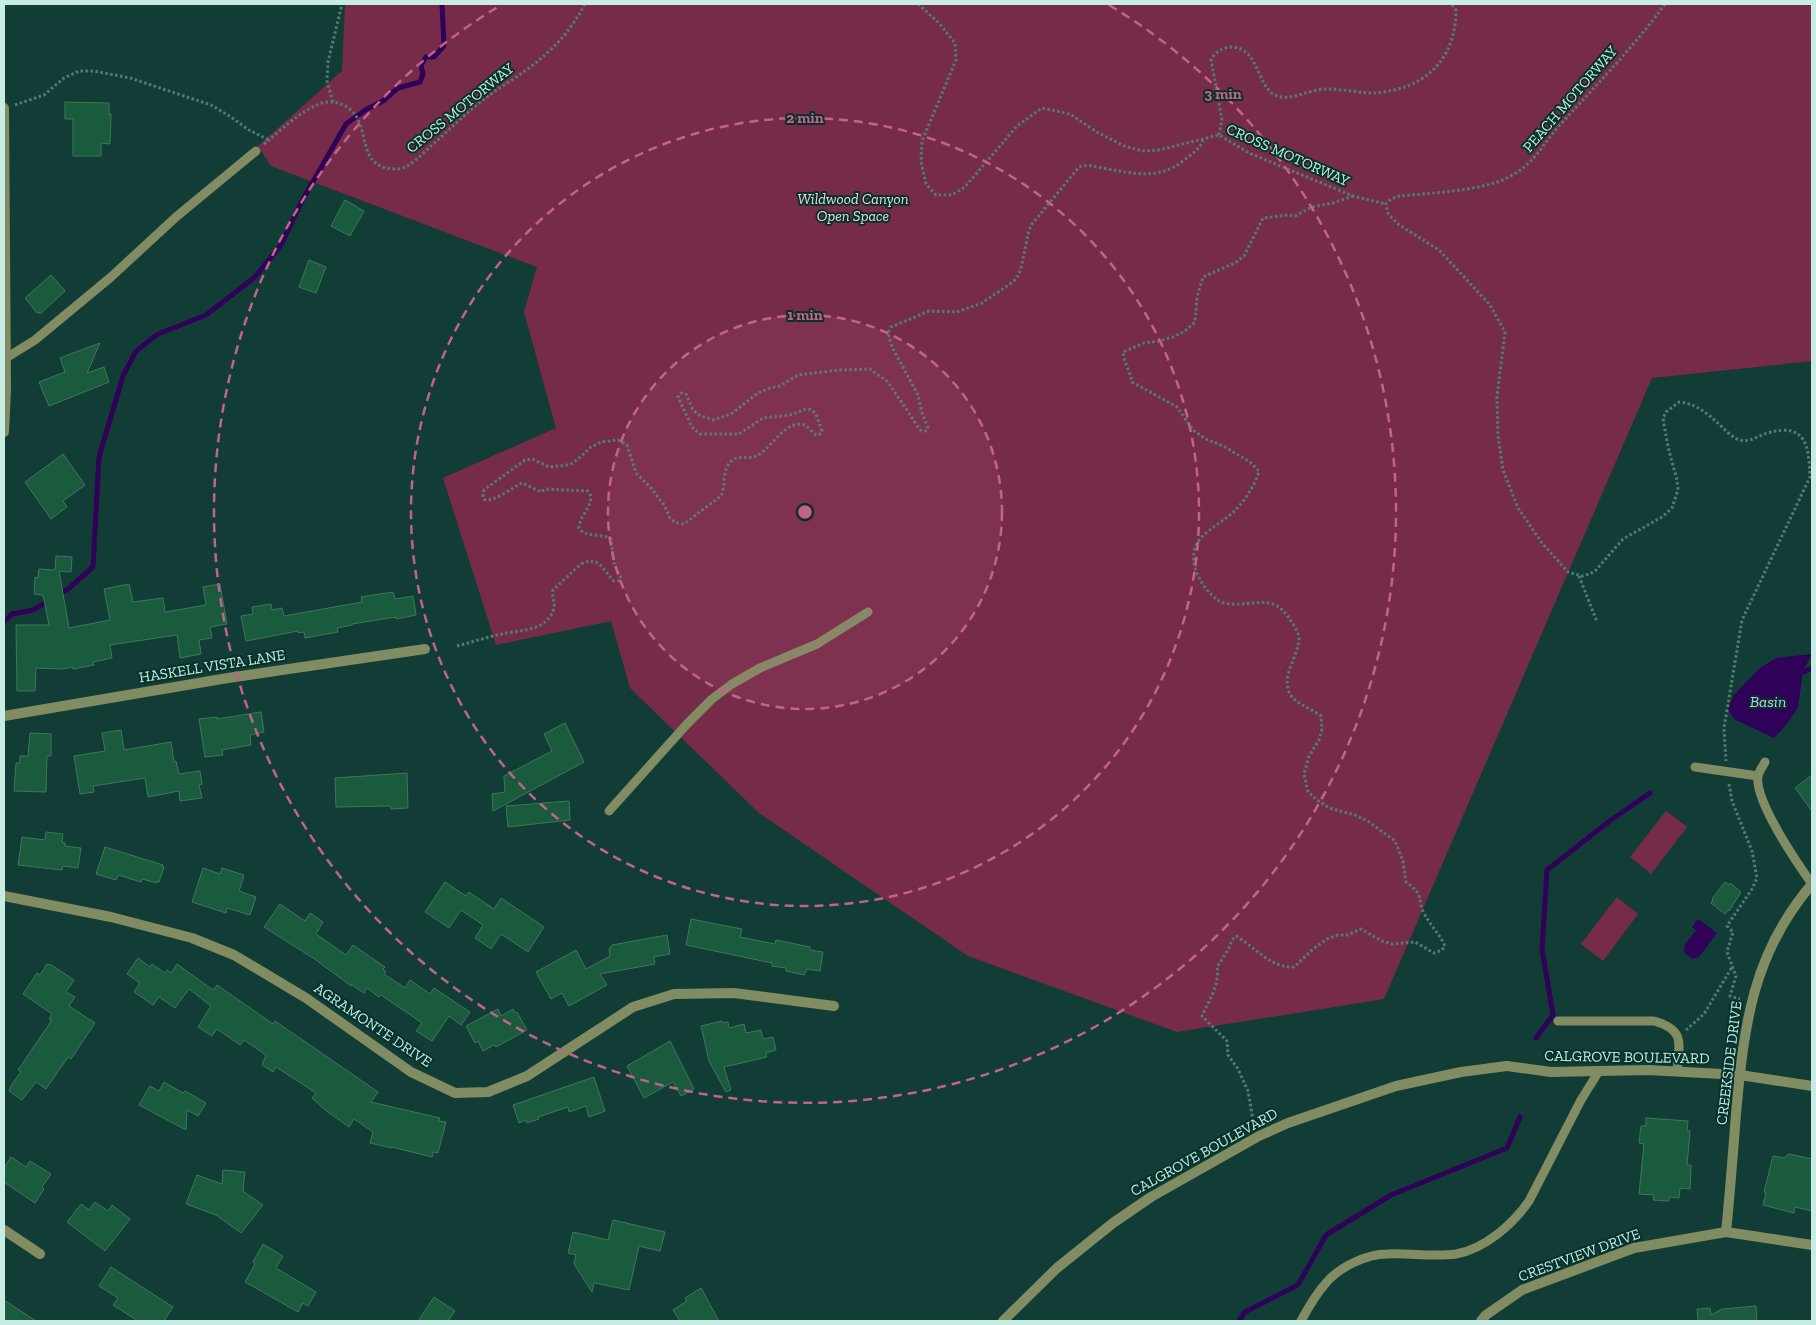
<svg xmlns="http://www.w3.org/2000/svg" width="1816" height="1325" font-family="'Zilla Slab',serif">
  <rect width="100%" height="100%" fill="#123d36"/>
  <!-- green -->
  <path fill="#762c48" d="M345,4H1812V361L1652,378L1384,999L1177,1032L968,956L759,813L630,688L611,621L496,645L443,478L556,428L524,312L537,267L271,166L258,146L342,71Z
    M1666,811L1687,827L1651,874L1630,857Z
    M1617,897L1638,914L1603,961L1581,944Z"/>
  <!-- water -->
  <path fill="#2f0159" d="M1812,654L1803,671L1798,707L1787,724L1774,738L1734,719L1728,709L1734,695L1760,668L1776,658Z
    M1698,919L1717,933L1699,957L1693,959L1684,953V946L1696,930L1692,927Z"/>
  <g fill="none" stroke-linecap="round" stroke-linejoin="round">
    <!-- stream -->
    <path stroke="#2f0159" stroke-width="5" d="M57,595L68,589L93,567L99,457L123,376L136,351L158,334L206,315L255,277L281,245L303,199L346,124L367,109L383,101L398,88L420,82L423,74L421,65L426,57H434L444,46L442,4
      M4,622L12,614L33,610L50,600
      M1797,675L1812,668
      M1536,1038L1553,1015L1542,949L1547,870L1611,820L1650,793
      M1239,1321L1245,1312L1298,1285L1326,1235L1391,1195L1507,1148L1520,1117"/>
  </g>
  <!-- building -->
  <path fill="#1a5a3d" stroke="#3c795a" d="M65,102L109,103V114H111L110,144L101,143V156H73V119H65Z
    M345,200L364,211L350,236L331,226Z
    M309,260L326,267L316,293L299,287Z
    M51,275L65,291L40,314L39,312L37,313L25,298Z
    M100,343L87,373L104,367L109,382L49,406L39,382L65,372L60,358Z
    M63,454L85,485L63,501L67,507L51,519L25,482Z
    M56,556L72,557L71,572L59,571L69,628L110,620L104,589L129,584L133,602L163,598L165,612L206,605L203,587L220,584L227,624L210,627L212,638L199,640L201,654L180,658L177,635L110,645L112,658L93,662L94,665L73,669V667L62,669L36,668L35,691H17L16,625H49L43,595L34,594L35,577L38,578L39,569L55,570Z
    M393,592L395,599L413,596L416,615L396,619V617L352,624V625L337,628L338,632L305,638L304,632L298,633V631L246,641L241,616L253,614L252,607L271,604L272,610L282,608L284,616L362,602L361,597Z
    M261,712L264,732L250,735L251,745L222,750L223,755L205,757L199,719L217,717V719Z
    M565,723L584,762L493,811L492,794L505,792L504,776L552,751L544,734Z
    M121,730L124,750L171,742L174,762L176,761L179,774L200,771L202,784L199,785L202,798L180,801L179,791L148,797L145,778L93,786L94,792L80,794L74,756L105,751L102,733Z
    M30,733L51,734V756H47L46,792L14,791L16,763H20V756H28Z
    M407,773L408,808L391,809L390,806L336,807L335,778Z
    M1812,775V811L1795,788Z
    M569,801L570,820L508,827L506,806Z
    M46,832L63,834L62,842L65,843V846L81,848L78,868L63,866L62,870L18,865L22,837L45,840Z
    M105,847L163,865L162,867H164L159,882L157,881V883L142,879L141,882L118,875L116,880L96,874Z
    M203,868L220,874L222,868L244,875L239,891L256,897L250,915L227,908L226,913L192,902Z
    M445,882L466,896L469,892L494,909L501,898L544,927L528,952L501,934L491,949L475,938L483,925L461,910L449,928L425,912Z
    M1725,882L1729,885L1730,883L1741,892L1729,911L1728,910L1725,914L1711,903L1713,900L1712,899Z
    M280,904L305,921L310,913L323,922L316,934L346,955L353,945L385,967L383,969L386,972L384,974L405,988L410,980L430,994L434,988L470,1012L461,1025L449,1016L432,1041L416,1031L422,1023L381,995L379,997L367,988L364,993L352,985L351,986L316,960L264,927Z
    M691,919L742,929L740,937L775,944L776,940L810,947V950L823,952L820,971L807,969L804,975L786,971V968L772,966V963L686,945Z
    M667,935L670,954L654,957L655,964L600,974L607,985L569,1006L562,993L551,999L536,972L576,950L586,969L610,956L609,949L612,945Z
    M138,958L150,967L152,964L165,973L167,970L171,973L177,964L213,990L217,985L273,1024L275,1021L378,1092L371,1102L440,1118L439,1121L446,1122L438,1153L433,1152L432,1157L392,1147V1148L370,1143L373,1132L354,1119L349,1127L324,1109L312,1098L316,1093L276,1067L273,1072L262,1065L266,1055L244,1040L240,1045L217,1029L212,1036L198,1027L211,1006L189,989L175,1008L159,997L153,1005L134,992L140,983L127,974Z
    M47,964L49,965L50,964L74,980L66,992L75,997L69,1006L95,1023L71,1059L68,1057L46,1089L36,1082L22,1100L9,1091L12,1084L21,1072L18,1070L52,1020L49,1019L52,1014L23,994L37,973L40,975Z
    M498,1009L501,1016L513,1009L515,1013L517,1012L527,1030L496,1047L494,1045L483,1051L478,1041L475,1043L466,1026Z
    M722,1021L723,1023L728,1022L729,1028L744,1024L746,1033L761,1030L763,1039L773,1037L776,1050L766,1053L767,1057L724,1067L731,1090L726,1092L709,1061L701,1026Z
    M670,1041L694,1089L681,1096L673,1082L644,1098L627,1066Z
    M594,1077L605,1111L589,1117L586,1106L569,1112L568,1107L538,1117L539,1119L527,1123L526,1120L519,1123L513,1105Z
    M164,1082L183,1093L185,1091L206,1103L198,1116L187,1110L186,1130L139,1105L150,1086L159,1091Z
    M1646,1118L1688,1121L1687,1131H1690L1687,1165H1691L1690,1189L1680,1188L1679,1198L1669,1197V1201L1653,1200L1654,1195L1639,1194L1644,1144L1639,1143L1641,1126H1646Z
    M1789,1154L1812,1159V1211L1795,1207L1794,1213L1763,1205L1766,1193L1764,1192L1773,1156L1784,1158Z
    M11,1157L26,1167L30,1161L51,1174L42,1187L44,1189L35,1203L4,1182V1168Z
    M223,1170L245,1172L243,1191L263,1205L241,1233L216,1215L186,1204L197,1175L222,1184Z
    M95,1202L108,1211L112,1205L130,1219L105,1251L67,1222L81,1204L89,1210Z
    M613,1220L665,1232L660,1251L639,1246L629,1290L594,1283L592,1292L574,1264L576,1255L568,1253L573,1232L608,1240Z
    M263,1244L283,1256L276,1268L316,1292L308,1306L303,1303L298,1312L245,1282L255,1264L253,1262Z
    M111,1267L173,1307L164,1321H138L113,1305L118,1298L99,1286Z
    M701,1288L719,1321H680L673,1310L687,1301L685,1298Z
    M434,1297L455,1311L448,1321H418Z
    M4,1300L36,1321H4Z
    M1756,1306L1757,1321H1698L1697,1309L1710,1308L1711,1315L1722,1309Z"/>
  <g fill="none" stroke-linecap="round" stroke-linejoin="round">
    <!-- path -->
    <path stroke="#527b74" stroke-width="3" stroke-dasharray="2.5 2.5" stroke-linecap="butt" d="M918,4L939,23L955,43L956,60L922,141L921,162L926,184L936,195H952L965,187L1017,126L1042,108L1070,114L1097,132L1124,146L1142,151L1159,150L1219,135L1249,153L1353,196L1386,204
      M1665,4C1634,47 1596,85 1560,125C1541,146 1535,164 1507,178C1480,191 1430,193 1399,196L1391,199L1386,204L1387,210L1389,215L1398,224L1439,250L1490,305L1505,332L1497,397L1498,436L1503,470L1518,508L1542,543L1568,572L1582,576L1590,574L1596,570L1623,539L1662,517L1672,508L1678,490L1677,480L1668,447L1663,418L1666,412L1679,402C1697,404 1708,414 1721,426C1726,431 1732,437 1739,440C1750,443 1759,435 1768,433C1806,422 1809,446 1810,477L1742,620L1724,728L1726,761
      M333,102L327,81L328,62L342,4
      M15,105L44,95L64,78L79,71H94L130,78L211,105L231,117L249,130L269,140
      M1219,135L1222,120L1211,59C1217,51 1223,47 1233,47C1262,50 1256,93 1281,97C1295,99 1311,89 1326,89C1343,89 1359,93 1375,93C1381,93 1388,91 1394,90C1435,81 1456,50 1456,10L1451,4
      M264,144C281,130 298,113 319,104C335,98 353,106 359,122C368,144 363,169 397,169C409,169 422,154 431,146C447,132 462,117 479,103C500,86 526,73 546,54C562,40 575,23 585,4
      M1579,576L1597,622
      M457,646C472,642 487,637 502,634C518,630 541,632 551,615C558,603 551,600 553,590L581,564C599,555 602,569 614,581H618L621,578L614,564L611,539C602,533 585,538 579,528C579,514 598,502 588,491L545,489L541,492L522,483C517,484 476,516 484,490L525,460L532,459L549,467L569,465L577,460L591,447L601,442L618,440L627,445L636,473L651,488L664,505L670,518L676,523L684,524L721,496C726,485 722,471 730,462C738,454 748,460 756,456C771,450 785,419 804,425C809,427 812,432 816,435L820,434L822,431L816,414L812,410L806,409L790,415L763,418L739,434H700L692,427L678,397L681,393L686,394L693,410L699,415L713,420L731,414L758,393L770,388L780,386L798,375L838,370L870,369L888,382L920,430L926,431L928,428L922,413L918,395L892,347L888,333L891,327L929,311L957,312L982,303L1013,282L1018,276L1021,268L1029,230L1032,224L1079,167C1087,164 1094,166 1102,168C1132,173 1159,181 1184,160C1192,154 1200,149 1203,140
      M1729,784L1732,801L1752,851L1757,878L1752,889L1727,926L1733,932L1727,952L1736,976L1730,996L1740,999
      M1686,1030L1704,1014L1732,967
      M1254,1126L1248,1091L1238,1069L1228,1055L1227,1041L1202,1016C1209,1000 1220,985 1217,967L1228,950L1232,940L1236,936C1255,947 1270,968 1294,967L1313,949L1327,939L1338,935H1347L1361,929L1382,941L1392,944L1415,942L1434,953L1442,950L1445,946C1440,935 1431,926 1425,915C1416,899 1426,896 1406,882L1403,861L1395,841L1369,822L1355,815L1329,808L1317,800L1308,792L1304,774L1309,756L1319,740L1322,729L1321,716C1312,709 1299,705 1292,697C1278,679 1299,656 1299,638C1299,633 1294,625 1291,621C1273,592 1256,606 1230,604C1226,603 1222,603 1219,601C1201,589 1184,558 1200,539C1209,529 1220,523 1230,515C1243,504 1255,486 1259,471L1250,462L1225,447L1206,439L1193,430L1177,407L1132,382C1130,371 1124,363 1123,352L1144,343L1159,341L1173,337L1185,331L1195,322L1197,297L1203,277L1235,263L1244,256L1263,218L1288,215L1295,216L1312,207L1333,203L1353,196"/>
    <!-- service -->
    <path stroke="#818c62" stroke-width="9" d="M6,358L35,340L111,277L176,217L256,151
      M1765,762C1763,766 1759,771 1758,776C1754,800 1797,863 1812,884
      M1695,767L1758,776
      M609,811L687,724L712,699L732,684L760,668L817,644L868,612
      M1558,1021H1654C1686,1030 1679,1044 1677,1071
      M1301,1321C1308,1308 1316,1294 1326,1283C1339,1267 1367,1254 1387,1254C1410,1253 1434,1257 1456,1254C1485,1249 1513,1224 1529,1201L1581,1100L1599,1071"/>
    <!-- minor -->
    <path stroke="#818c62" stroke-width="10" d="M4,108L6,389L4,432
      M4,716L228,678L425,649
      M4,896L111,917L192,938L234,955L306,998L411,1072L455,1093L488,1092L527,1076L633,1007L674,994L734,993L834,1006
      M4,1230L40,1254
      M1726,1232C1730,1193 1733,1153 1736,1114C1744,1026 1752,954 1812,884
      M1003,1321L1057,1268L1113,1223L1151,1197L1259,1136L1288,1123L1396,1086L1461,1072L1507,1066
      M1481,1321L1486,1315L1522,1290L1634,1248L1726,1232L1812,1245"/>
    <!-- tertiary -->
    <path stroke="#818c62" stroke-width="10" d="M1507,1066L1551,1072L1648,1070L1740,1075L1812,1086"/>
  </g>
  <!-- distance rings -->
  <circle cx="805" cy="512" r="197" fill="#c3628b" fill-opacity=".12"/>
  <g fill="none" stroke="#c3628b" stroke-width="2.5" stroke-dasharray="9 6">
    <circle cx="805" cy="512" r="197"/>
    <circle cx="805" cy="512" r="394"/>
    <path d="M1109 5A591 591 0 1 1 501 5"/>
  </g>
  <g text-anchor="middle" stroke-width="4" stroke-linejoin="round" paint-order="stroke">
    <!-- street labels -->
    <g font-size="15" fill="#c6ece3" stroke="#05332c">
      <text transform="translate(1570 99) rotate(-49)" y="5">PEACH MOTORWAY</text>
      <text transform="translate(460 108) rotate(-39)" y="5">CROSS MOTORWAY</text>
      <text transform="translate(1288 155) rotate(24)" y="5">CROSS MOTORWAY</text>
      <text transform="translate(212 666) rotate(-9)" y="5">HASKELL VISTA LANE</text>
      <text transform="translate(373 1025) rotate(34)" y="5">AGRAMONTE DRIVE</text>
      <text transform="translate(1627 1057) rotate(1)" y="5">CALGROVE BOULEVARD</text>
      <text transform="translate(1729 1063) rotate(-83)" y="5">CREEKSIDE DRIVE</text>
      <text transform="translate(1204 1152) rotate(-29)" y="5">CALGROVE BOULEVARD</text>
      <text transform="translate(1579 1255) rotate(-20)" y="5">CRESTVIEW DRIVE</text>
    </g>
    <!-- park labels -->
    <g font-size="15" font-style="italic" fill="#f4d7df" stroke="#05332c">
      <text x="853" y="204">Wildwood Canyon<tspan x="853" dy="17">Open Space</tspan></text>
    </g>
    <!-- water labels -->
    <g font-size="16" font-style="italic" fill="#d2c3f2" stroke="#05332c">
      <text x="1768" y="707">Basin</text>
    </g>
  </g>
  <circle cx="805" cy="512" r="8" fill="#c3628b" stroke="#05332c" stroke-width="2.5"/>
  <g font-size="15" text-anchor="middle" font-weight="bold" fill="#c3628b" stroke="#05332c" stroke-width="4" stroke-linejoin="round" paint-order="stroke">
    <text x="1223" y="99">3 min</text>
    <text x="805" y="123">2 min</text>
    <text x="805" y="320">1 min</text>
  </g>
  <!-- border -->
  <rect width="1816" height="1325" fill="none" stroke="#c6ece3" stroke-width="10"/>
</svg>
